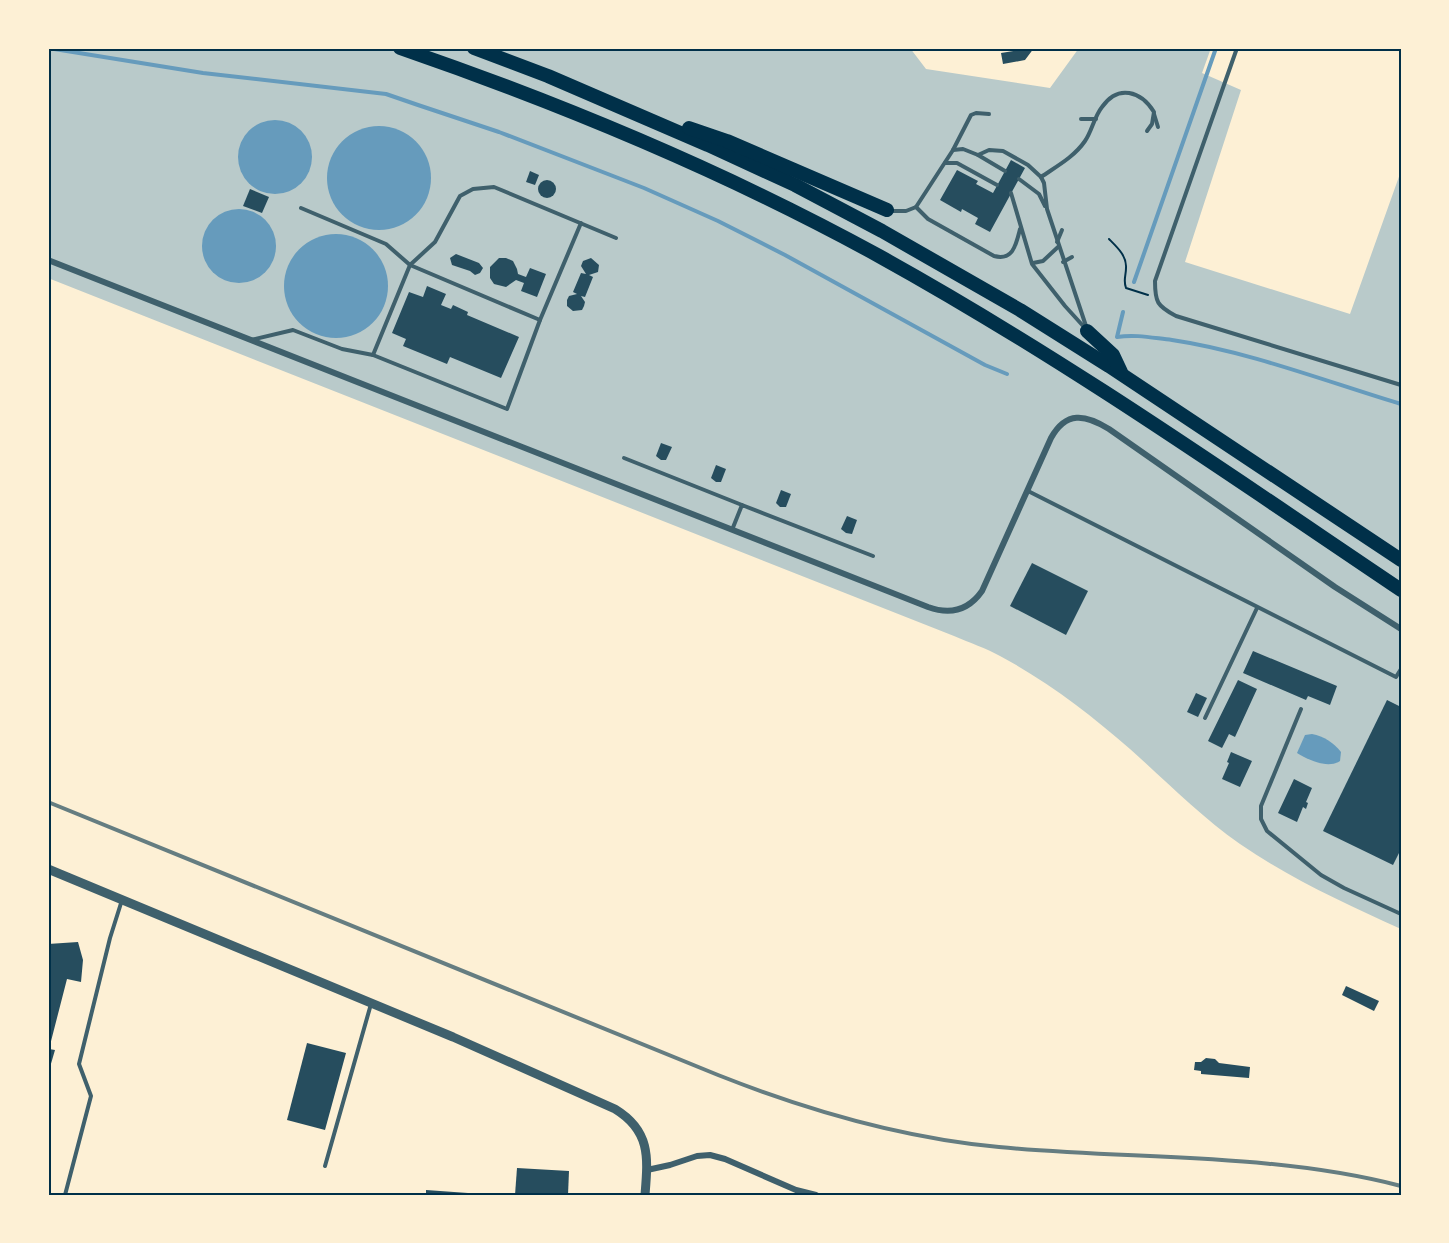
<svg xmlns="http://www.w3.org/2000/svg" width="1449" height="1243" font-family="Jost,sans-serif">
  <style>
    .green { fill: #b9caca }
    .water { fill: #669bbc }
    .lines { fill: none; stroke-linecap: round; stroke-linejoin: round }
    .stream { stroke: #669bbc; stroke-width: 4 }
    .building { fill: #264d5e }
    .path { stroke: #003049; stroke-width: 2 }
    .service { stroke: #3f606c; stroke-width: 4 }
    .minor { stroke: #3f606c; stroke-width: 6 }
    .tertiary { stroke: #3f606c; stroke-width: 9 }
    .motorway { stroke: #003049; stroke-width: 14 }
    .rail { stroke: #657d81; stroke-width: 4 }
    .neatline { fill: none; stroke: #003049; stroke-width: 2 }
  </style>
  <rect width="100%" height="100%" fill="#fdf0d5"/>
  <path class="green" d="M 48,48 L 910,48 L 926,69 L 1050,88 L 1079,48 L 1211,48 L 1202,73 L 1241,90 L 1185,262 L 1350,314 L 1401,171 L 1401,929 C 1346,904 1291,879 1240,844 C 1200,816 1166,781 1130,749 C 1090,714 1047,681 1000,656 C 986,648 970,643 954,636 L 48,278 Z"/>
  <g class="water">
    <circle cx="275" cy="157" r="37"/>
    <circle cx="379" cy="178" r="52"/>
    <circle cx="239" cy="246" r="37"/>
    <circle cx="336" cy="286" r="52"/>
    <path d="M 1312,734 C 1324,736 1334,743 1341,752 L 1340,761 C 1328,769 1308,760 1297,753 L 1305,735 Z"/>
  </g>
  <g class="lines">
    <g class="stream">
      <path d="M 48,48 L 203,73 L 386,94 L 418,105 L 499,132 L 644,188 L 718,221 L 785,255 L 985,365 L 1007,374"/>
      <path d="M 1134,282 L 1216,48"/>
      <path d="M 1123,312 L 1117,337 C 1136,334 1153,338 1172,340 C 1247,351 1328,382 1401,404"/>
    </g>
  </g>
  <g class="building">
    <path d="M 1020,48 L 1034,48 L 1025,60 L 1003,64 L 1001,53 L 1019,50 Z"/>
    <path d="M 1011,160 L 1025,168 L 990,232 L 975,224 L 978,218 L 962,209 L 961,212 L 940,200 L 957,170 L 978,181 L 976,184 L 993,193 Z"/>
    <path d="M 530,171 L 539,175 L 535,185 L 526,182 Z"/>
    <circle cx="547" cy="189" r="9"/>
    <path d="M 250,189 L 269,197 L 262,213 L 243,206 Z"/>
    <path d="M 456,254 L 479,263 L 483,268 L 480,273 L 475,275 L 470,271 L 452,265 L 450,258 Z"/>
    <path d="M 499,258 L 506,258 L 513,261 L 517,269 L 518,274 L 526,277 L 530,268 L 546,274 L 537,297 L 521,291 L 524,283 L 516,280 L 506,287 L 494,284 L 490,278 L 490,267 Z"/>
    <path d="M 591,258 L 599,265 L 598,272 L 589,275 L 593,277 L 585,297 L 581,296 L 585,302 L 584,306 L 582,310 L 573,311 L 567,306 L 567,300 L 569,296 L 577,294 L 573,292 L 581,273 L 586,274 L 581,266 L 583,261 Z"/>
    <path d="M 427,286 L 446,294 L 441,305 L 451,309 L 453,305 L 468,312 L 467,315 L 519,337 L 501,378 L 450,357 L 447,364 L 403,346 L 406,339 L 392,333 L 409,292 L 423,297 Z"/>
    <path d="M 661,443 L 672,447 L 666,460 L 661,460 L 656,456 Z"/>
    <path d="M 716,465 L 726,469 L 721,482 L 716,482 L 711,478 Z"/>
    <path d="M 781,490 L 791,494 L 786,507 L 780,507 L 776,503 Z"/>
    <path d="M 847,516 L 857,520 L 852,534 L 846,533 L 841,529 Z"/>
    <path d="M 1032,563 L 1088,591 L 1066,635 L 1010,606 Z"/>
    <path d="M 1253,651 L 1337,686 L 1330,705 L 1308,696 L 1306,700 L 1243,673 Z"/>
    <path d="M 1238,680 L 1257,689 L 1235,737 L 1229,734 L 1222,748 L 1208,741 Z"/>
    <path d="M 1196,693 L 1207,698 L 1198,717 L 1187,712 Z"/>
    <path d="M 1387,700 L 1401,707 L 1401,849 L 1393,865 L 1323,831 Z"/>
    <path d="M 1231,752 L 1252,761 L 1240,787 L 1222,779 L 1229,763 L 1227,762 Z"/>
    <path d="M 1294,779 L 1312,788 L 1306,802 L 1308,803 L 1306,809 L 1303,807 L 1297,822 L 1278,813 Z"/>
    <path d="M 78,942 L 83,960 L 81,982 L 67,979 L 49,1049 L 55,1050 L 48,1074 L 48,944 Z"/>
    <path d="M 1346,986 L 1379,1001 L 1374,1011 L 1342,995 Z"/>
    <path d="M 307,1043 L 346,1053 L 325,1130 L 287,1120 Z"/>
    <path d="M 1206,1058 L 1215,1059 L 1219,1063 L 1250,1067 L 1249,1078 L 1201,1074 L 1201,1071 L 1194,1070 L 1195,1062 L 1201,1062 Z"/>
    <path d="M 517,1168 L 569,1171 L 568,1195 L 515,1195 Z"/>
    <path d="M 426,1190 L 468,1193 L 468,1195 L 426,1195 Z"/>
  </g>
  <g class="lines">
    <path class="path" d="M 1109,239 C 1117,247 1127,256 1126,268 C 1126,276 1123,280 1126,288 L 1148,295"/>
    <g class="service">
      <path d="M 1237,48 L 1155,281 C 1155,302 1157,306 1176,316 L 1401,385"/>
      <path d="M 1154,114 L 1158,127"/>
      <path d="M 1081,119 L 1096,119"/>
      <path d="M 953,150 L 971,115 L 976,113 L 989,114"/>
      <path d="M 978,155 L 1005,171"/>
      <path d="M 945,163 L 957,163 L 997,185"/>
      <path d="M 1041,177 C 1057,166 1074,157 1085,141 C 1092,131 1094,117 1102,107 C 1118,84 1141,91 1154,112 L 1152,124 L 1147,131"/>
      <path d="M 1019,179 L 1039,194 L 1045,206"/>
      <path d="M 1011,193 L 1032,264 L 1065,306 L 1085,328"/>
      <path d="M 916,207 L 928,219 L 994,256 C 1013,261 1016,245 1020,229"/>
      <path d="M 301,208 L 386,244 L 410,265 L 540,320 L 581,223"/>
      <path d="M 890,211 L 906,211 L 916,207 L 953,150 L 963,149 L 978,155 L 989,150 L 1003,151 L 1028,165 L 1041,177 L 1044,183 L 1047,209 L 1087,329"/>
      <path d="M 1057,242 L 1062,230"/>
      <path d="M 1063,262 L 1072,257"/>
      <path d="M 1033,263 L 1043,261 L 1058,247"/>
      <path d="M 251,340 L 293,330 L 342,349 L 373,355 L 507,409 L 540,320"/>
      <path d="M 373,355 L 410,265 L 435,242 L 460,196 L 473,189 L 494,187 L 616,238"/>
      <path d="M 624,458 L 742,505"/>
      <path d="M 1028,491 L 1396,677 L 1401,669"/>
      <path d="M 732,530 L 742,505 L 873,556"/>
      <path d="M 1301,709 L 1261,806 L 1261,819 L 1267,831 L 1321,875 L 1344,888 L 1401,914"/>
      <path d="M 1205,718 L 1257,608"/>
      <path d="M 325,1166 L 371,1004"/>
      <path d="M 65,1195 L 91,1096 L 79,1064 L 110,938 L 122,900"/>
    </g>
    <g class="minor">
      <path d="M 48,260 L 928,607 C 950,615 968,611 982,591 L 1051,438 C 1066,411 1085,414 1109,429 L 1335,587 L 1401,629"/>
      <path d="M 647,1170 L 670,1165 L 697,1156 L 710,1155 L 725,1159 L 796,1190 L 816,1195"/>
    </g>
    <path class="tertiary" d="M 48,869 L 453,1037 L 615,1109 C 651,1131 648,1158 645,1195"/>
    <g class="motorway">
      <path d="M 400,48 C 565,105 726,172 879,256 C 1060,356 1230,475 1401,590"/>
      <path d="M 474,48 L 548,76 L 708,145 L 795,185 L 882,231 L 1020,310 L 1109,366 L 1401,560"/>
      <path d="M 689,128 L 727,141 L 887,210"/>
      <path d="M 1087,331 L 1113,355 L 1121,372"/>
    </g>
    <path class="rail" d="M 48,802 L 718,1075 C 809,1111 902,1138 999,1147 C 1133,1160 1270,1152 1401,1186"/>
  </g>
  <rect width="1449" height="1243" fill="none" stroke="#fdf0d5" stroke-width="99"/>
  <rect x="50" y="50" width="1350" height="1144" class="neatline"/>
</svg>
